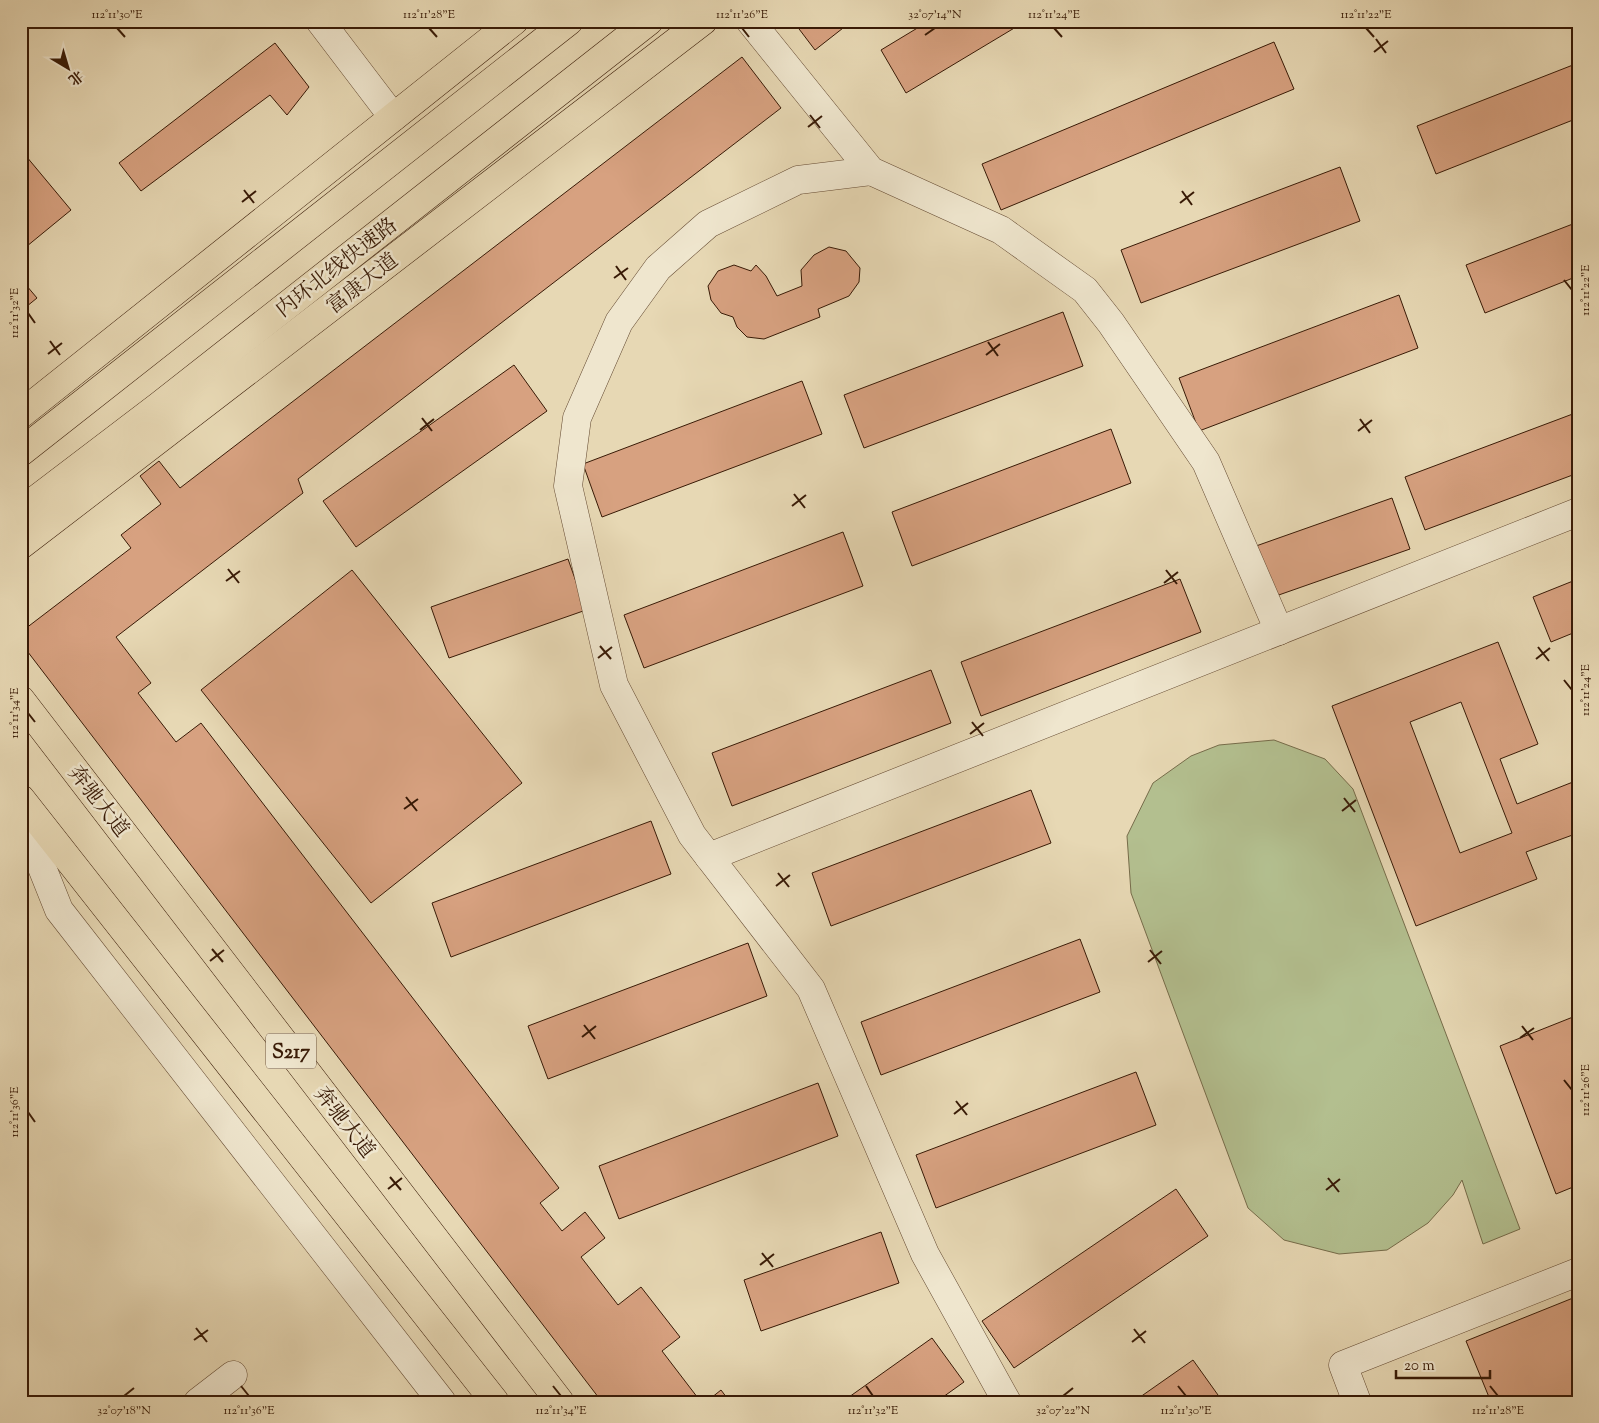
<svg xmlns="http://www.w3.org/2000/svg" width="1599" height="1423" font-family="'Sorts Mill Goudy','Noto Serif SC',serif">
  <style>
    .green { fill: #b3bf8f; stroke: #766c4a }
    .building { fill: #d7a180; stroke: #381a06; fill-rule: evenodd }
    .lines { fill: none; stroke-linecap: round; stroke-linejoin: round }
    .minor-casing { stroke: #644a32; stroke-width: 29 }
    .major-casing { stroke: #381a06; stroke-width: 29 }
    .highway-casing { stroke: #381a06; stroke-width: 29 }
    .minor { stroke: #efe6ce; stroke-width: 28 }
    .major { stroke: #e7d8b4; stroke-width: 28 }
    .highway { stroke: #e7d8b4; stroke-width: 28 }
    .ticks { fill: none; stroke: #381a06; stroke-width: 2 }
    .labels { text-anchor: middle; stroke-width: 5; stroke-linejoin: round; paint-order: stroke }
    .shield { fill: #efe6ce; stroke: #6f5742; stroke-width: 1 }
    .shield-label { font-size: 20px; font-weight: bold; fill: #381a06 }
    .street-label { font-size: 21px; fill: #381a06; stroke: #efe6ce }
    .neatline { fill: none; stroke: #381a06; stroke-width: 2 }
    .ticks-label { font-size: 12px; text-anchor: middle; fill: #381a06 }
  </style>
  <rect width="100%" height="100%" fill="#e7d8b4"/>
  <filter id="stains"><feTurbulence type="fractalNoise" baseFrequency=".004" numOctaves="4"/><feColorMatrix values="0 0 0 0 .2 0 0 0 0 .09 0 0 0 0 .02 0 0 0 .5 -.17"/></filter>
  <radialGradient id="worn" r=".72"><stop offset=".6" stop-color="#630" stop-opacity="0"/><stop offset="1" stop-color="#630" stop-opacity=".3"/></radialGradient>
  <path class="green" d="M 1274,740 L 1325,759 L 1353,789 L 1520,1229 L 1483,1244 L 1462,1180 L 1453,1195 L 1428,1223 L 1387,1250 L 1339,1254 L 1284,1240 L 1248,1208 L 1131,893 L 1127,836 L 1153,783 L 1191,756 L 1219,745 Z"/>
  <g class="building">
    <path d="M 793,21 L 852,21 L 815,50 Z"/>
    <path d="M 929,21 L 1026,21 L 906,93 L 881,50 Z"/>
    <path d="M 1274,42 L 1294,89 L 1001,210 L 982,164 Z"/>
    <path d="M 275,43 L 309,87 L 287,115 L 270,95 L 141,191 L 119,163 Z"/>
    <path d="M 742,57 L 781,108 L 298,479 L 303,493 L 116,637 L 151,683 L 138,693 L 176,742 L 201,723 L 559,1188 L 540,1203 L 562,1231 L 585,1212 L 605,1238 L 581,1257 L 618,1305 L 641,1287 L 680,1337 L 662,1351 L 701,1402 L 602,1402 L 21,643 L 21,632 L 131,548 L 121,535 L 161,504 L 140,476 L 159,461 L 180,488 Z"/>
    <path d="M 1578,63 L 1578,118 L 1436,174 L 1417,126 Z"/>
    <path d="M 21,150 L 71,210 L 21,251 Z"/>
    <path d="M 1340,167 L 1360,221 L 1141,303 L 1121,250 Z"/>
    <path d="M 1578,222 L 1578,276 L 1485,313 L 1466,265 Z"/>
    <path d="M 829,247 L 846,251 L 860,268 L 859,282 L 849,296 L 818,309 L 820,317 L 764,339 L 747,337 L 737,327 L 733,317 L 721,313 L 711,300 L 708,286 L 718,271 L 734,265 L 751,271 L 756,265 L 766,276 L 777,296 L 802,286 L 801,270 L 814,255 Z"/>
    <path d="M 21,279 L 37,298 L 21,311 Z"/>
    <path d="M 1399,295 L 1418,348 L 1199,431 L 1179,378 Z"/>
    <path d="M 1063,312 L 1083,366 L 864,448 L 844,395 Z"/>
    <path d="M 514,365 L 547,411 L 356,547 L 323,501 Z"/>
    <path d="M 802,381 L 822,434 L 602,517 L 583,464 Z"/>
    <path d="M 1578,412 L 1578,473 L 1425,530 L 1405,477 Z"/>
    <path d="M 1111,429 L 1131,483 L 912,566 L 892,512 Z"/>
    <path d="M 1392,498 L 1410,549 L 1273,597 L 1256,546 Z"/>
    <path d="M 843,532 L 863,586 L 644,668 L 624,615 Z"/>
    <path d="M 568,559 L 586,610 L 449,658 L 431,607 Z"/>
    <path d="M 352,570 L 522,783 L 371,903 L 201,690 Z"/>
    <path d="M 1180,579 L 1201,632 L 981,716 L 961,662 Z"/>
    <path d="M 1578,579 L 1578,631 L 1551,642 L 1533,597 Z"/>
    <path d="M 1498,642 L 1538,744 L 1500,759 L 1517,804 L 1578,780 L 1578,833 L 1526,852 L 1537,879 L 1416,926 L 1332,706 ZM 1461,702 L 1512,833 L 1460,853 L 1410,722 Z"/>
    <path d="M 931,670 L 951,723 L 732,806 L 712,753 Z"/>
    <path d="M 1031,790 L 1051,843 L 831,926 L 812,873 Z"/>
    <path d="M 651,821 L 671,874 L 451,957 L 432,903 Z"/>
    <path d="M 1080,939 L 1100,992 L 881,1075 L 861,1022 Z"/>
    <path d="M 748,943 L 767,996 L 548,1079 L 528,1026 Z"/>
    <path d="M 1578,1015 L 1578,1185 L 1556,1194 L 1500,1046 Z"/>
    <path d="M 1136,1072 L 1156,1125 L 936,1208 L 916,1155 Z"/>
    <path d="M 818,1083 L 838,1136 L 619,1219 L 599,1166 Z"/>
    <path d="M 1176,1189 L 1208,1236 L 1014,1368 L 982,1321 Z"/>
    <path d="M 881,1232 L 899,1283 L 761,1331 L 744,1280 Z"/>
    <path d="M 1578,1296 L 1578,1402 L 1491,1402 L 1466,1341 Z"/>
    <path d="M 932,1338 L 964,1382 L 936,1402 L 842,1402 Z"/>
    <path d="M 1193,1360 L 1223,1402 L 1133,1402 Z"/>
    <path d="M 721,1390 L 730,1402 L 706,1402 Z"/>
  </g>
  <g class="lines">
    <g class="minor-casing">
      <g id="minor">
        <path d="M 320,21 L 393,117"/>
        <path d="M 750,21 L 871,171 L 1001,230 L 1085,290 L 1111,323 L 1206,462 L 1279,631"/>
        <path d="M 871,171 L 798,180 L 708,224 L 658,268 L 619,322 L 577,418 L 568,486 L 614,685 L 692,835 L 811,989 L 925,1254 L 1007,1402"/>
        <path d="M 21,835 L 37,855 L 59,910 L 442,1402"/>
        <path d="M 709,857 L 1578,512"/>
        <path d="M 198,1402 L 233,1375"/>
        <path d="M 1357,1402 L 1343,1365 L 1578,1272"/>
      </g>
    </g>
    <g class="major-casing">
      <g id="major">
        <path d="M 21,414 L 514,21"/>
        <path d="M 21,545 L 703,21"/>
        <path d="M 21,700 L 560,1402"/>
        <path d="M 21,799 L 495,1402"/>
      </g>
    </g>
    <g class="highway-casing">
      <g id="highway">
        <path d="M 21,452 L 569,21"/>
        <path d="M 21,511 L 159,406 L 649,21"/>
      </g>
    </g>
    <use href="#minor" class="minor"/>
    <use href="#major" class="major"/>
    <use href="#highway" class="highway"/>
  </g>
  <path class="ticks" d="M 117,28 L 125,37M 429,28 L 437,37M 742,28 L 749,37M 1054,28 L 1062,37M 1366,28 L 1374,37M 925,35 L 935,28M 1376,39 L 1386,53M 1374,52 L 1388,41M 810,115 L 820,128M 808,127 L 822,116M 244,190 L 254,203M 1182,191 L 1192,205M 242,202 L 256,191M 1180,203 L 1194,192M 616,266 L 626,280M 614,278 L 628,268M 1564,280 L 1572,290M 28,313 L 35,323M 50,341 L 60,355M 988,342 L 998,356M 48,354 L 62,343M 986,355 L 1000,344M 422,418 L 432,431M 1360,419 L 1370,433M 420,430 L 434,419M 1358,431 L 1372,420M 794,494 L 805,508M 792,506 L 806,495M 228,569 L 239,583M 1166,570 L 1177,584M 226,581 L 240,571M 1164,583 L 1178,572M 600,646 L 611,659M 1538,647 L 1549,661M 598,658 L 612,647M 1536,659 L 1550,648M 1564,680 L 1572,690M 28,713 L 35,722M 972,722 L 983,736M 970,734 L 984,723M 406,797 L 417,811M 1344,798 L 1355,812M 404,809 L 418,799M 1342,811 L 1356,800M 778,873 L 789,887M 776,886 L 790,875M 212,949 L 223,962M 1150,950 L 1161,964M 210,961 L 224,950M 1148,962 L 1162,951M 584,1025 L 595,1039M 1522,1026 L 1533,1040M 582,1037 L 596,1026M 1520,1038 L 1534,1028M 1564,1080 L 1572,1090M 956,1101 L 967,1115M 28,1112 L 35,1122M 954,1114 L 968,1103M 390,1177 L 401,1190M 1328,1178 L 1339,1192M 388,1189 L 402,1178M 1326,1190 L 1340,1179M 762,1253 L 773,1267M 760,1265 L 774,1254M 196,1328 L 207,1342M 1134,1329 L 1145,1343M 194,1340 L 208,1330M 1132,1342 L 1146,1331M 241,1386 L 249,1396M 553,1386 L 561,1396M 866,1386 L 873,1396M 1178,1386 L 1186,1396M 1490,1386 L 1498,1396M 124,1396 L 134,1388M 1063,1396 L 1073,1388"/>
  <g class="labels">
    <rect class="shield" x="266" y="1033.5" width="50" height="35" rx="4"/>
    <g class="shield-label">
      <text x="291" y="1058">S217</text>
    </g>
    <g class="street-label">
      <text transform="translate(336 267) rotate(-38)" y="7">内环北线快速路</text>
      <text transform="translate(362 283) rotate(-38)" y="7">富康大道</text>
      <text transform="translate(99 801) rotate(52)" y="7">奔驰大道</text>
      <text transform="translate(345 1122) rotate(52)" y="7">奔驰大道</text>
    </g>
  </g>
  <rect width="1599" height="1423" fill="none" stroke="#e7d8b4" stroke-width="55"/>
  <g transform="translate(68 68) rotate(142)" stroke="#efe6ce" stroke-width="4" paint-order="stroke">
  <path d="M0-4L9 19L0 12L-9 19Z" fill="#381a06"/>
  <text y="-8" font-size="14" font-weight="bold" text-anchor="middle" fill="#381a06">北</text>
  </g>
  <path d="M1396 1370v8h94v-8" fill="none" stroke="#381a06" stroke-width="2.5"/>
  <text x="1404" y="1370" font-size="15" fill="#381a06" stroke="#efe6ce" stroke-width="4" paint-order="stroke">20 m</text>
  <rect x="28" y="28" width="1544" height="1368" class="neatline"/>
  <g class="ticks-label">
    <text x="117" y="18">112°11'30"E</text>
    <text x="429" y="18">112°11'28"E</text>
    <text x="742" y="18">112°11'26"E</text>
    <text x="935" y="18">32°07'14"N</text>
    <text x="1054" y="18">112°11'24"E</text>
    <text x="1366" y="18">112°11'22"E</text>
    <text transform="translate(1585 290) rotate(-90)" y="4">112°11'22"E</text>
    <text transform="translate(14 313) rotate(-90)" y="4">112°11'32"E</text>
    <text transform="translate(1585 690) rotate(-90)" y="4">112°11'24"E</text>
    <text transform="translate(14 713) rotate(-90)" y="4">112°11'34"E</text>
    <text transform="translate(1585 1090) rotate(-90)" y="4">112°11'26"E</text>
    <text transform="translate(14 1112) rotate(-90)" y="4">112°11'36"E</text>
    <text x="124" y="1414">32°07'18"N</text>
    <text x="249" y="1414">112°11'36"E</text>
    <text x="561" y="1414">112°11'34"E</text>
    <text x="873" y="1414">112°11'32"E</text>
    <text x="1063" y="1414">32°07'22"N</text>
    <text x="1186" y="1414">112°11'30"E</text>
    <text x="1498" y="1414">112°11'28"E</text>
  </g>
  <rect width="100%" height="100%" filter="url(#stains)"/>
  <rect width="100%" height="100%" fill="url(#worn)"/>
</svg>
